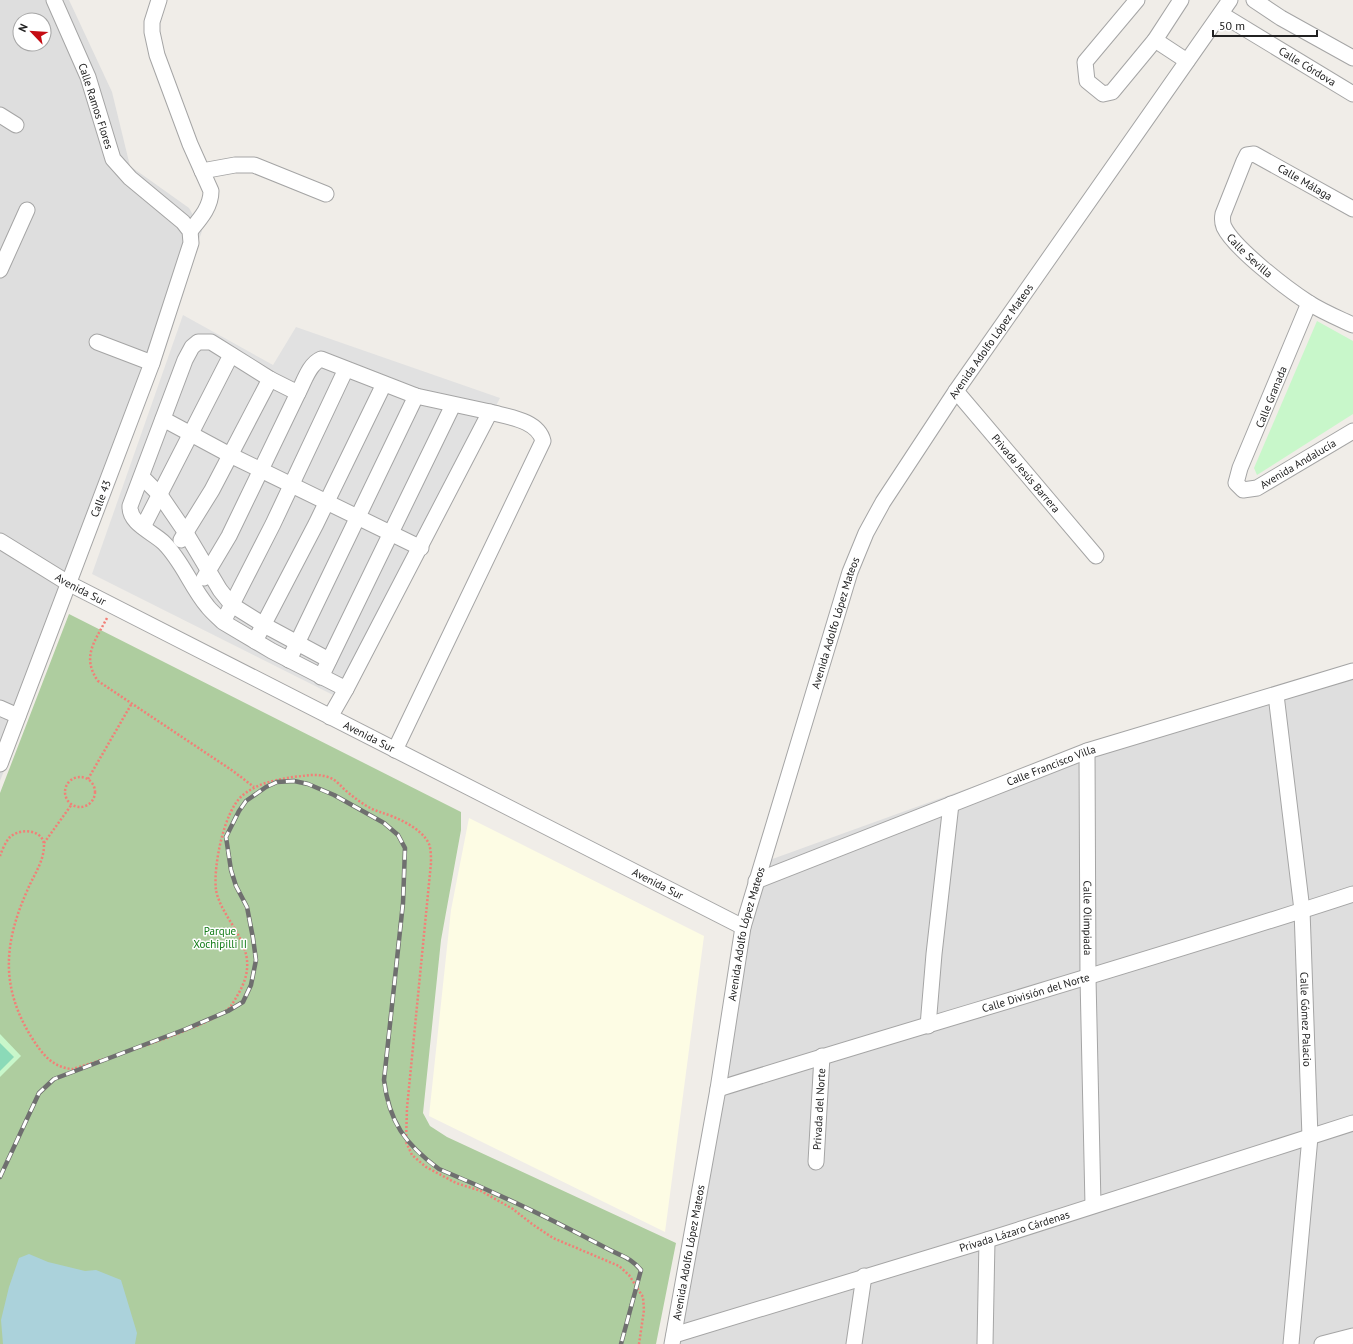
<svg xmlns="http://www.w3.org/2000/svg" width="1353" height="1344" font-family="'PT Sans',sans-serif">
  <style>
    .residential { fill: #dedede; fill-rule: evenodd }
    .education { fill: #fdfce4 }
    .forest { fill: #aecd9f }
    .park { fill: #c8f7ca }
    .pitch { fill: #8bdab8 }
    .parking { fill: #e1e1e1 }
    .water { fill: #abd2db }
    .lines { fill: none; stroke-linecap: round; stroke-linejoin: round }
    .minor-casing { stroke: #a5a5a5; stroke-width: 17 }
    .path { stroke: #f27f77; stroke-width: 2.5; stroke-dasharray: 2 2; stroke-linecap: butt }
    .minor { stroke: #fff; stroke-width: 15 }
    .rail-casing { stroke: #6f6f6f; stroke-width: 4.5 }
    .rail { stroke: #fff; stroke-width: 3; stroke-dasharray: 9; stroke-linecap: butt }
    .labels { text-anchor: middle; stroke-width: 3; stroke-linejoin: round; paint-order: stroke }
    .street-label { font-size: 11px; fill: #212121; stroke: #fff }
    .park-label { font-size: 11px; fill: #127b17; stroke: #fff }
  </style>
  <rect width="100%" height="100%" fill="#f0ede8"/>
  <g class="residential">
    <path d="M 0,0 L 69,0 L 112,92 L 130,166 L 189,208 L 202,231 L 79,578 L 0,781 ZM 20,20 L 44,20 L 44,44 L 20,44 Z"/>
    <path d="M 1353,663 L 1353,1344 L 677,1344 L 761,863 L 1085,746 Z"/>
  </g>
  <path class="education" d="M 469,818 L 704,936 L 665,1232 L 429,1116 L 451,910 Z"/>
  <path class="forest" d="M 69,614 L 461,812 L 461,830 L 441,940 L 423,1113 L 430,1126 L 447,1137 L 676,1243 L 656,1344 L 0,1344 L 0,793 Z"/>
  <g class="park">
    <path d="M 1317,321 L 1353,341 L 1353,414 L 1257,475 L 1254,468 Z"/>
    <path d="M 0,1034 L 21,1056 L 0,1077 Z"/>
  </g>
  <path class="pitch" d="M 0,1043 L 14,1057 L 0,1071 Z"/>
  <path class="parking" d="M 183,315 L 273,365 L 296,327 L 500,398 L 345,701 L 92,574 Z"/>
  <path class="water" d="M 29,1254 L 48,1262 L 85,1271 L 96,1270 L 121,1280 L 137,1333 L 135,1344 L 3,1344 L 1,1320 L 9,1287 L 19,1258 Z"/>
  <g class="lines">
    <g class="minor-casing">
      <g id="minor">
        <path d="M 159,0 L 152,22 L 152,32 L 157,55 L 190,144 L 211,191 C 211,207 200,219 190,231"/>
        <path d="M 1137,0 L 1085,62 L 1087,81 L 1103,94 L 1112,92 L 1155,40 L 1181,0"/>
        <path d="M 1254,0 L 1281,18 L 1353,58"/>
        <path id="s1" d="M 1221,14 L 1353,94"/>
        <path d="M 1155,40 L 1187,61"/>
        <path d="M 0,115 L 16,125"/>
        <path d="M 202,171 L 235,165 L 254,165 L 326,194"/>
        <path id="s2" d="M 1353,209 L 1254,154 L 1247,155 L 1244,161 L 1223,214 C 1222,219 1222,222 1224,227 C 1234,248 1287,289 1309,303 C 1323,312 1338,318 1353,325"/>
        <path d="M 0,270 L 27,210"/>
        <path id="s3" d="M 1309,303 L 1240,468 L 1236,483 L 1243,490 L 1257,488 L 1353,431"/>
        <path d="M 97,342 L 152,363"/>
        <path id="s4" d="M 956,391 L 1096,556"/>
        <path d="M 163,419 L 230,455 L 421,548"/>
        <path d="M 142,477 L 160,495 L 186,533 L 220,590 L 232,605 L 264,625 L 329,660"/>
        <path d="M 143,527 L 231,355"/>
        <path d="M 181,540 L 212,490 L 270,379"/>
        <path id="s5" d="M 0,541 L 68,583 L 743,927"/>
        <path d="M 204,578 L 229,536 L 298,393"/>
        <path d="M 223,622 C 218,617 212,612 208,607 C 191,587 183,562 164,543 C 153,532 129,524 130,506 L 185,360 L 192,347 L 198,342 L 211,342 L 270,379 L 298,393 C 304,382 309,364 321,359 L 416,396 L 490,412 L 346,689 L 272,651 L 223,622 L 273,524 L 346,369"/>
        <path d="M 255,641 L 316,524 L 384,384"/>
        <path d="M 289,660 L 416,396"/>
        <path d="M 321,677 L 453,405"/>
        <path id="s6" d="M 1276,695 L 1302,910 L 1310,1137 L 1291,1344"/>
        <path d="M 0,708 L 18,716"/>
        <path d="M 330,717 L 346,689"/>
        <path d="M 395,750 L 543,441 C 538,420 508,417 490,412"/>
        <path id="s7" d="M 1087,751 L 1088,978 L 1093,1205"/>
        <path id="s8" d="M 0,764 L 152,363 L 191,243 L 190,231 L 183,222 L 130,178 L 113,159 L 88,77 L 54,0"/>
        <path id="s9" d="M 756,881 L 1087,751 L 1353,671"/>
        <path d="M 928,1026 L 934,954 L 951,804"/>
        <path id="s10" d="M 718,1089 C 929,1023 1142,963 1353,894"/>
        <path id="s11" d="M 816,1162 L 822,1056"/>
        <path id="s12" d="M 674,1335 L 987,1240 L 1353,1123"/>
        <path id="s13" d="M 672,1344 L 718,1089 L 743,927 L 850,572 L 866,533 L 883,502 L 956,391 L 1230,0"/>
        <path d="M 854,1344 L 864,1276"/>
        <path d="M 985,1344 L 987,1240"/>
        <path d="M 1322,1344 L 1353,1336"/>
      </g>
    </g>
    <g class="path">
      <path d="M 107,618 C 95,641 81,657 98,681 L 233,771 L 254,787"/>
      <circle cx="80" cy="792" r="15"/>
      <path d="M 88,779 L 132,703"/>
      <path d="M 44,843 L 72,804"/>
      <path d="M 0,856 C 2,850 6,841 10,837 C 20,828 43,829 44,845 C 44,862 33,876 27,891 C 4,943 0,987 32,1038 C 42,1054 53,1068 73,1069 C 101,1060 217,1025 231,1006 C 238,995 246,982 247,969 C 250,939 221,917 216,890 C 213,867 224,810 243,795 C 258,783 275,780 293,777 C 305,776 316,773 328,777 C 335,779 340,785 345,790 C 356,799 367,808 380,812 C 396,817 422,828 429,844 C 431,849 431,858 431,863 L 407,1108 L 406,1142 L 412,1155 L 426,1167 L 456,1183 L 481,1191 L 513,1209 L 532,1224 L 553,1238 L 619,1266 L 629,1275 L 643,1297 L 644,1310 L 639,1344"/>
    </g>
    <use href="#minor" class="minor"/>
    <g class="rail-casing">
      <path id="rail" d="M 0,1177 L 39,1093 L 54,1079 L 186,1029 L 228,1011 L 243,1002 L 251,985 L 256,960 L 253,938 L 247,907 L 236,886 L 231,870 L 226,837 L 239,811 L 246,801 L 266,787 L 277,782 L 294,781 L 308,784 L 334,795 L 384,823 L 398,835 L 405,848 L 403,903 L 384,1080 C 389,1122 405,1144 439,1169 C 497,1193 553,1220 608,1249 C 623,1257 630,1257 641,1270 L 621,1344"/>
    </g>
    <use href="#rail" class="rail"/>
  </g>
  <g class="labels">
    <g class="street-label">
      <text dy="4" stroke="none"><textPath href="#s1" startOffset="101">Calle Córdova</textPath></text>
      <text transform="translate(96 106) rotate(72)" y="4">Calle Ramos Flores</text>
      <text transform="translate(1305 182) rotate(30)" y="4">Calle Málaga</text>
      <text dy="4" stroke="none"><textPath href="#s2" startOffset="236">Calle Sevilla</textPath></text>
      <text dy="4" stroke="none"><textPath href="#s13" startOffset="1065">Avenida Adolfo López Mateos</textPath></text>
      <text transform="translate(1271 397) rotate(-68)" y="4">Calle Granada</text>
      <text dy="4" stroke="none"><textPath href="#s3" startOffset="266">Avenida Andalucía</textPath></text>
      <text dy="4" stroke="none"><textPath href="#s4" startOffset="108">Privada Jesús Barrera</textPath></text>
      <text dy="4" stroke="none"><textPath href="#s8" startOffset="284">Calle 43</textPath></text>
      <text dy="4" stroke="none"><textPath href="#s5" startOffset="94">Avenida Sur</textPath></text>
      <text dy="4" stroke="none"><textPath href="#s13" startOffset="741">Avenida Adolfo López Mateos</textPath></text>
      <text dy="4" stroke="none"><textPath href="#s5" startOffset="418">Avenida Sur</textPath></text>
      <text dy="4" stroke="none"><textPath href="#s9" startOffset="317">Calle Francisco Villa</textPath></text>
      <text dy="4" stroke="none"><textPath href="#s5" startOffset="742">Avenida Sur</textPath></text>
      <text dy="4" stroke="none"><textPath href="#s7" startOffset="167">Calle Olimpiada</textPath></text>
      <text dy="4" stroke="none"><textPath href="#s13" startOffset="417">Avenida Adolfo López Mateos</textPath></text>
      <text dy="4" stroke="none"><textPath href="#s10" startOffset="332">Calle División del Norte</textPath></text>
      <text dy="4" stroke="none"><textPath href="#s6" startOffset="326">Calle Gómez Palacio</textPath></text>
      <text dy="4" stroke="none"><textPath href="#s11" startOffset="53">Privada del Norte</textPath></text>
      <text dy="4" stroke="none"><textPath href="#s12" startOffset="356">Privada Lázaro Cárdenas</textPath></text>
      <text dy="4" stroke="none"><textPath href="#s13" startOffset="93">Avenida Adolfo López Mateos</textPath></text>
    </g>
    <g class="park-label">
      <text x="220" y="935">Parque<tspan x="220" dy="13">Xochipilli II</tspan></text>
    </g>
  </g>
  <g transform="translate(32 32) rotate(295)"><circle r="19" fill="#ffffff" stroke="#a6a6a6"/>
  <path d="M0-3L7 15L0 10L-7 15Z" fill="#c50c13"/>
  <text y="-6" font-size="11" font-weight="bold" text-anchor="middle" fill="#212121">N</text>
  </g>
  <path d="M1213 30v6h104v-6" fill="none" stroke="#212121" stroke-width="2"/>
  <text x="1219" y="30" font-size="12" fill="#212121" stroke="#ffffff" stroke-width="3" paint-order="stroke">50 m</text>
</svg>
